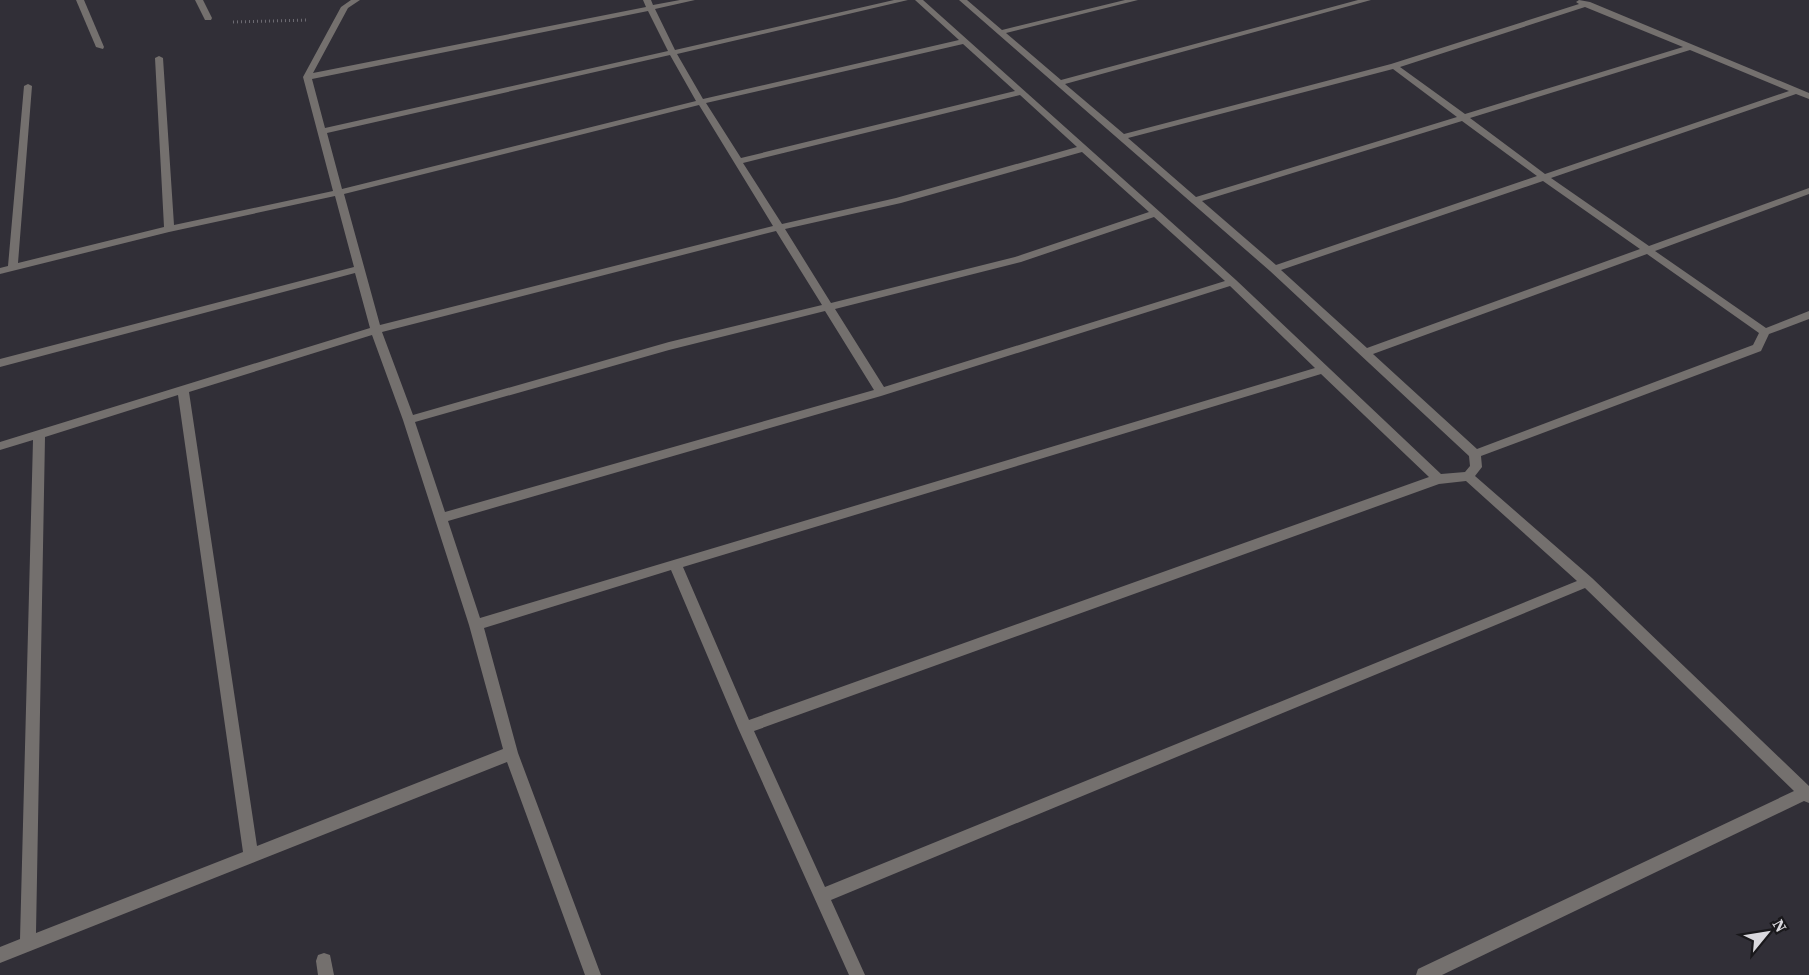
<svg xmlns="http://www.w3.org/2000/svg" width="1809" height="975" font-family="'Source Serif 4',serif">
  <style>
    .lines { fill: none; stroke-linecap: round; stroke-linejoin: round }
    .path { stroke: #6d6b72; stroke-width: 3; stroke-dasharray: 1 3; stroke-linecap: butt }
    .minor { fill: #74706e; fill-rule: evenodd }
  </style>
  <rect width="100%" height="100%" fill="#312f37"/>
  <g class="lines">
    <path class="path" d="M 233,22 L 309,20"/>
    <g class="minor">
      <path d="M 76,0 L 84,0 L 104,47 L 103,49 L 96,47 Z"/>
      <path d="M 195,0 L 203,0 L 212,18 L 211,20 L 205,20 Z"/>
      <path d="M 351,0 L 360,0 L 348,8 L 313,73 L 646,7 L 643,0 L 651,0 L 653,5 L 680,0 L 695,0 L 655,9 L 675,50 L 894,0 L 908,0 L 677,54 L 703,99 L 959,40 L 915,0 L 923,0 L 1236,280 L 1441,474 L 1465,472 L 1470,466 L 1469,456 L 1270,271 L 959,0 L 967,0 L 1002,30 L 1125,0 L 1138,0 L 1006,33 L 1061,80 L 1358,0 L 1371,0 L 1065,84 L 1124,134 L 1391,64 L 1579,4 L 1576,2 L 1579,0 L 1590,2 L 1809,93 L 1809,99 L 1796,94 L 1551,178 L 1649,246 L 1809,188 L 1809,194 L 1655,251 L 1766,328 L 1809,311 L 1809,319 L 1769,334 L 1761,351 L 1481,456 L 1482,467 L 1475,476 L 1592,578 L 1809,786 L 1809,803 L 1804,801 L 1442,975 L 1416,975 L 1418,969 L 1794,791 L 1585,588 L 831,900 L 865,975 L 849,975 L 738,728 L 671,570 L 484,628 L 518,753 L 601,975 L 585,975 L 507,762 L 0,963 L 0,947 L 20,939 L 33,440 L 0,450 L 0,442 L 370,328 L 355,273 L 0,367 L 0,359 L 354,267 L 335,196 L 169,232 L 0,274 L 0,268 L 8,266 L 24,86 L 28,84 L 32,86 L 18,263 L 164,227 L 155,58 L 159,56 L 163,58 L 174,225 L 333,191 L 303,77 L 341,7 ZM 1585,7 L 1683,47 L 1465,114 L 1400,67 ZM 648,11 L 668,51 L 325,128 L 312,79 ZM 963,44 L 1015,91 L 741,158 L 706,103 ZM 1690,50 L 1789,91 L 1545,174 L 1470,118 ZM 670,55 L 696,101 L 342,189 L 327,133 ZM 1393,69 L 1457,117 L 1196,197 L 1128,138 ZM 1020,95 L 1077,147 L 896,198 L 782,224 L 743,163 ZM 699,105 L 773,226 L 380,325 L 344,194 ZM 1462,121 L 1537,176 L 1276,265 L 1202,201 ZM 1082,152 L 1149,212 L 1015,257 L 831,303 L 785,229 L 901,203 ZM 1543,181 L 1640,249 L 1367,348 L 1281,270 ZM 1154,217 L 1225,281 L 884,387 L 835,309 L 1021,262 ZM 776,231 L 822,305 L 669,342 L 413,415 L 382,332 ZM 1647,254 L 1759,333 L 1753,345 L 1477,449 L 1373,354 ZM 1230,286 L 1315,368 L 480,618 L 448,521 L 881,396 ZM 825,311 L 874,390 L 445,512 L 415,422 L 669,350 ZM 372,335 L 403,420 L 469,625 L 503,749 L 257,846 L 189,392 ZM 1321,374 L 1429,477 L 749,720 L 683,567 ZM 178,395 L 243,852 L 36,933 L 45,437 ZM 1466,481 L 1577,581 L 825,887 L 754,731 L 1439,484 Z"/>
      <path d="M 324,953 L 330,955 L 334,975 L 318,975 L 316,961 L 318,955 Z"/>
    </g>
  </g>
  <g transform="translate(1767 933) rotate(60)" stroke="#19181b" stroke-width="4.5" paint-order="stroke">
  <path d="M0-4.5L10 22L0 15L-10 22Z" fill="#dad9de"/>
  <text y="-9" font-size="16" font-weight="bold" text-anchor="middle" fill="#dad9de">N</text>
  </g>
</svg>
